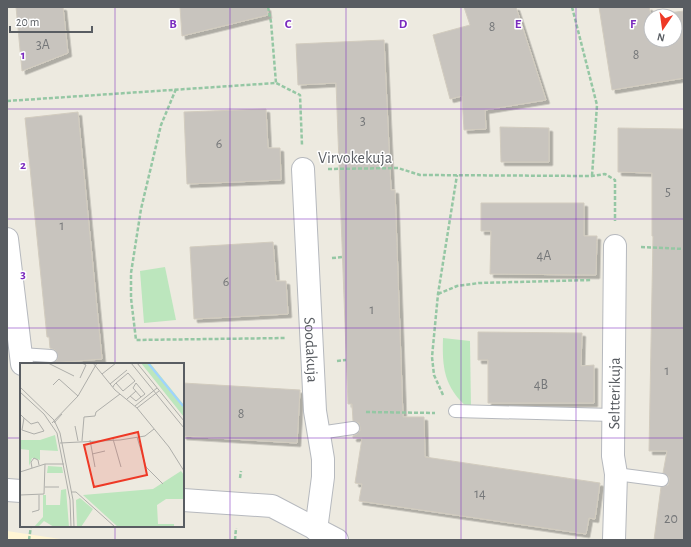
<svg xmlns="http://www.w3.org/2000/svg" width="691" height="547" font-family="'Alegreya Sans',sans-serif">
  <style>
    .commercial { fill: #fff5d4 }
    .green { fill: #bce6bd }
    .building { fill: #c8c4be; stroke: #d2ccbf; fill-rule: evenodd; filter: url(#shadow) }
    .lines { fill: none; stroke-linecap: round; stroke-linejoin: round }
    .service-casing { stroke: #b6b9be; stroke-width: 14 }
    .minor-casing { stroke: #b6b9be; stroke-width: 24 }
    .path { stroke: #95c7a4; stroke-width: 2.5; stroke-dasharray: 4 2; stroke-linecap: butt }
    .service { stroke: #fff; stroke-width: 12 }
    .minor { stroke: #fff; stroke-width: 22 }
    .grid { fill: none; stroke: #7b2cbf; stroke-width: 1; stroke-opacity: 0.55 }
    .labels { text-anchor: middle; stroke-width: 3; stroke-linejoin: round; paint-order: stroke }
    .number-label { font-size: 14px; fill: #757779 }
    .street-label { font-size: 16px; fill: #595d62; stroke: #fff }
    .inset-river { fill: none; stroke: #9ed3ff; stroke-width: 2 }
    .inset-road { fill: none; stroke: #aeaeaa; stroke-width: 1 }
    .view { fill: #ee3926; fill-opacity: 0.15; stroke: #ee3926; stroke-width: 2 }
    .inset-edge { fill: none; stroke: #595d62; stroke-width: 2 }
    .grid-label { font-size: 13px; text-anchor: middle; font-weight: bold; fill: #7b2cbf; stroke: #fff; stroke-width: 3; stroke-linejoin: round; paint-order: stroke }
  </style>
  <defs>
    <filter id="shadow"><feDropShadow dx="3.5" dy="3.5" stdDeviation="0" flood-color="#0004"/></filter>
  </defs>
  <rect width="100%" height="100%" fill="#edeae0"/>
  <path class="commercial" d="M 7,531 L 67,540 L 7,540 Z"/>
  <g class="green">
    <path d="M 165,267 L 176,320 L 144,323 L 140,271 Z"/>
    <path d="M 443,338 L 470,341 L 471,407 L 467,407 C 444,387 442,367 443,338 Z"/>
  </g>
  <g class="building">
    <path d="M 16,7 L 63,7 L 68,53 L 22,71 Z"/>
    <path d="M 180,7 L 267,7 L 268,15 L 182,36 Z"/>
    <path d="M 464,7 L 516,7 L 546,100 L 485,110 L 486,129 L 464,130 L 462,96 L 450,99 L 433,35 L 470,25 Z"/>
    <path d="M 599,7 L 649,7 L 651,15 L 684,11 L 684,78 L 612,90 ZM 651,16 L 675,16 L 675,40 L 651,40 Z"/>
    <path d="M 384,40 L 391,190 L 395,190 L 403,417 L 424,417 L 425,457 L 600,483 L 595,519 L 589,518 L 586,534 L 359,501 L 362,484 L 355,483 L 362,438 L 353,438 L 353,436 L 357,434 L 360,431 L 360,427 L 359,423 L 353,421 L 352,404 L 348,404 L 336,83 L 298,85 L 296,44 Z"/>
    <path d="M 266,109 L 268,148 L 280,148 L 281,180 L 187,184 L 184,112 Z"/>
    <path d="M 78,112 L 102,359 L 51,363 L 57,360 L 58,356 L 55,350 L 50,348 L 49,337 L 47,337 L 25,118 Z"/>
    <path d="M 500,127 L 549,128 L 549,162 L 501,162 Z"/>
    <path d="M 618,128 L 684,129 L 684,540 L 654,540 L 661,487 L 668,485 L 669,481 L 669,477 L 663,473 L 667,451 L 649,451 L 653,236 L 652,236 L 652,173 L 618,172 Z"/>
    <path d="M 481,203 L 584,203 L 584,236 L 597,236 L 596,275 L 490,274 L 491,231 L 481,231 Z"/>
    <path d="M 273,242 L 276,281 L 286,281 L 288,314 L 194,319 L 190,247 Z"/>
    <path d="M 478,332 L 582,333 L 581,366 L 594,365 L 594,403 L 488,403 L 488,360 L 478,360 Z"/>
    <path d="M 183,383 L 300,390 L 297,443 L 183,436 Z"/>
  </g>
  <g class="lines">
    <g class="service-casing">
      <g id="service">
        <path d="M 21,354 L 51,356"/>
        <path d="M 455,411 L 613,415"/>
        <path d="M 319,433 L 353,428"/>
        <path d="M 616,474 L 662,480"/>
      </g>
    </g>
    <g class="minor-casing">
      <g id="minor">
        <path id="s1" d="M 303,169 L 315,411 L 323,459 L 323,477 L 316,530"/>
        <path d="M 7,239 L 22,364"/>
        <path d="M 7,490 L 21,491"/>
        <path d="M 183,500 L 272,506 L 337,540"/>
        <path id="s2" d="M 614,540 L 616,474 L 613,456 L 615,246"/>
      </g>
    </g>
    <g class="path">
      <path d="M 268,7 L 271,22 L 276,83"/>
      <path d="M 572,7 L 597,105 L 592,176"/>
      <path d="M 176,89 L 161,125 L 141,209 L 131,273 L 131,298 L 136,340 L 286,338"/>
      <path d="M 7,101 L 276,83 L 300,95 L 302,145"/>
      <path d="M 328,169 L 398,168 L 420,175 L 592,176 L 605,174 L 615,180 L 615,221"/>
      <path d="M 641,247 L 684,249"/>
      <path d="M 332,258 L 343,257"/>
      <path d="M 438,294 L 457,286 L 479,283 L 591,280"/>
      <path d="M 337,361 L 346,360"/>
      <path d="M 443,395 L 434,375 L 432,357 L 438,294 L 457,175"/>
      <path d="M 366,412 L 435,413"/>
      <path d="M 240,478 L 241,471"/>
      <path d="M 29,540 L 31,526"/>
      <path d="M 235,540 L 236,528"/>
    </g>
    <use href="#service" class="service"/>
    <use href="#minor" class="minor"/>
  </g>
  <path class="grid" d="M 115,7 L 115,364M 230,7 L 230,540M 346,7 L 346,540M 461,7 L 461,540M 576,7 L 576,540M 7,109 L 684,109M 7,219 L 684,219M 7,328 L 684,328M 7,438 L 21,438M 183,438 L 684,438M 115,526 L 115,540"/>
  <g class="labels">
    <g class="number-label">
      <text x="492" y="31">8</text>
      <text x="43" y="49">3A</text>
      <text x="636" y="59">8</text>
      <text x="363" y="125">3</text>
      <text x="219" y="148">6</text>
      <text x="668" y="196">5</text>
      <text x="62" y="230">1</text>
      <text x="544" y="260">4A</text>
      <text x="226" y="286">6</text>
      <text x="372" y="314">1</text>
      <text x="667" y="375">1</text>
      <text x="541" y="389">4B</text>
      <text x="241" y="418">8</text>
      <text x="480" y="498">14</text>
      <text x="671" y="523">20</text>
    </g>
    <g class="street-label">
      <text x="355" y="163">Virvokekuja</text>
      <text dy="6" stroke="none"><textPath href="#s1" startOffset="181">Soodakuja</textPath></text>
      <text dy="6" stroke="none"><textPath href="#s2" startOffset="147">Seltterikuja</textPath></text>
    </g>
  </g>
  <g transform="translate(20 363)">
    <rect width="164" height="164" fill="#edeae0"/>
    <path d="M 121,0 L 130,0 L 164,42 L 164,54 ZM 35,72 L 38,88 L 20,87 L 20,97 L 12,95 L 9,103 L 9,87 L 0,86 L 0,77 L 20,77 ZM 28,103 L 42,104 L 43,110 L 27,110 ZM 161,108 L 164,112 L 164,136 L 146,136 L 137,142 L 138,161 L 154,161 L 154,164 L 98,164 L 63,132 L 133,126 ZM 46,126 L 49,164 L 34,164 L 24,158 L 18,164 L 14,164 L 23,154 L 23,132 L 26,132 L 26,142 L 40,142 L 41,127 ZM 60,135 L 73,146 L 61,164 L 57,164 L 56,137 Z" fill="#bce6bd"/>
    <path class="inset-river" d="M 128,0 L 163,43"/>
    <path class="inset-road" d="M 28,0 L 54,13M 73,0 L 95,27 L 117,45 L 149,84 L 164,108M 111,0 L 164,65M 117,0 L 164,58M 82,11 L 96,0M 60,15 L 66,2 L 62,0M 90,21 L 107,7M 33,22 L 39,16 L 58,33M 0,24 L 34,57 L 40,70 L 53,137 L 54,164M 93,24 L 94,22 L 96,20 L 108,10 L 115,18 L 103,28 L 96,20M 0,29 L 24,51 L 37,70 L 50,137 L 51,164M 110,33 L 116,38 L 121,34 L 125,31 L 116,20 L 113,25 L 121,34M 107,36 L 116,28M 115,43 L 137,25M 117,45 L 139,28M 0,51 L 4,55 L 11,61 L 18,59 L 24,68 L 14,71 L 2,67 L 4,55M 32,60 L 58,33 L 77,0M 34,60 L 42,51M 55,63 L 58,78M 117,74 L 126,104 L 143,121M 93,76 L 101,104M 70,77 L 75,104M 62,78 L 64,54 L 75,53 L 76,49 L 100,31M 40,80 L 100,77 L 125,73 L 134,66M 72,91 L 85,88M 12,105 L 11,99 L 14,95 L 18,97 L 19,102M 0,109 L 25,101 L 44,101M 25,124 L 39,124M 51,129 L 56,129 L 95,164M 0,132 L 24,131 L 25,101M 12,149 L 19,147 L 19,132"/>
    <path class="view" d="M 118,69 L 127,112 L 74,124 L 64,82 Z"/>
    <rect width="164" height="164" class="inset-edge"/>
  </g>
  <g class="grid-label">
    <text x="173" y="28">B</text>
    <text x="288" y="28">C</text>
    <text x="403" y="28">D</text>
    <text x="518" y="28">E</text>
    <text x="633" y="28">F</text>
    <text x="23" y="59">1</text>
    <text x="23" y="169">2</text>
    <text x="23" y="278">3</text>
  </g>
  <rect width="691" height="547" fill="none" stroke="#595d62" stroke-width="16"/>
  <g transform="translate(663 28) rotate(193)"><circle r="19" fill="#ffffff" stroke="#bdbec0"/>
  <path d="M0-3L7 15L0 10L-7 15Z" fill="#ee3926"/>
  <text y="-6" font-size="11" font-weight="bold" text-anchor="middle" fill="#595d62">N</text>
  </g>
  <path d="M10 26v6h82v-6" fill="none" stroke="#595d62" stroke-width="2"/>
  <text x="16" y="26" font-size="12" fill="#595d62" stroke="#ffffff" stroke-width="3" paint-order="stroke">20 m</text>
</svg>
